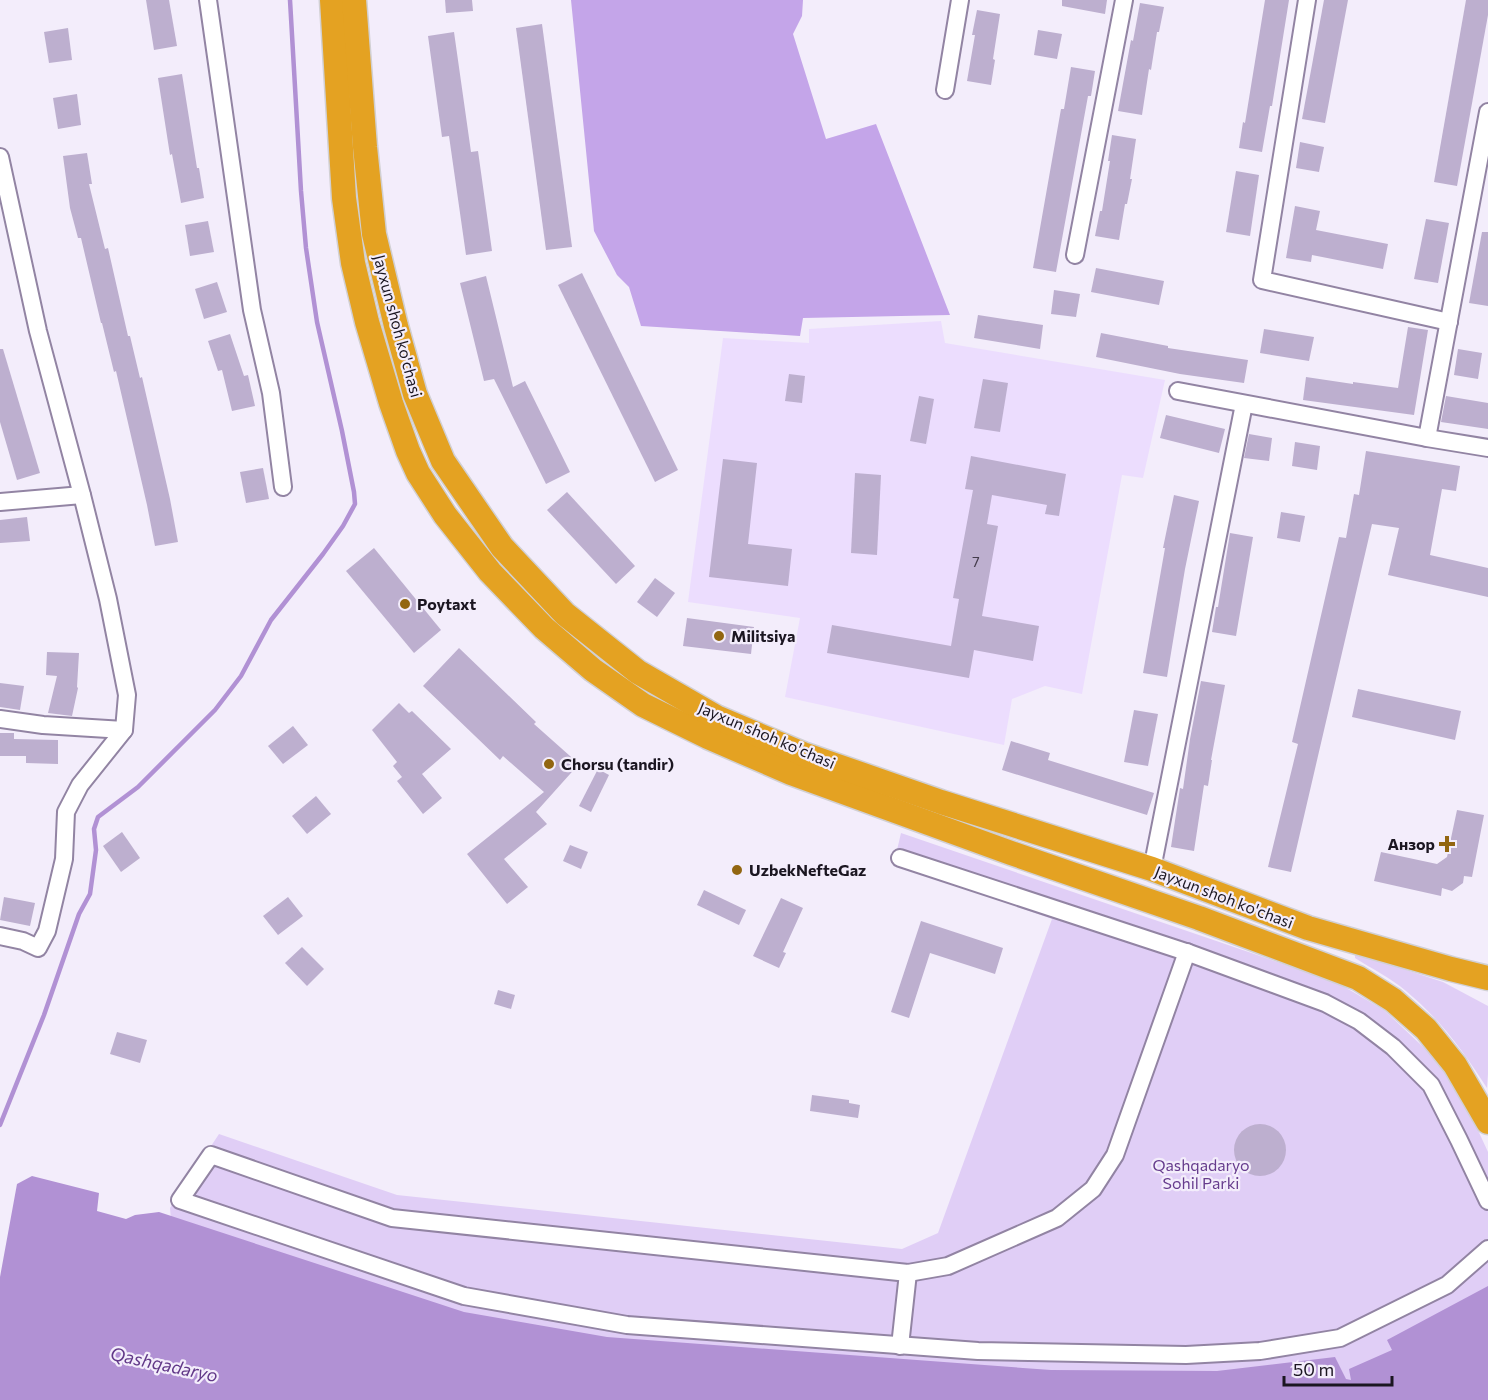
<svg xmlns="http://www.w3.org/2000/svg" width="1488" height="1400" font-family="Commissioner,sans-serif">
  <style>
    .built { fill: #ecddfe }
    .green { fill: #e0cef6 }
    .forest { fill: #c4a5e9 }
    .water { fill: #b191d4 }
    .lines { fill: none; stroke-linecap: round; stroke-linejoin: round }
    .stream { stroke: #b191d4; stroke-width: 4.5 }
    .building { fill: #bdafcf }
    .minor-casing { stroke: #9284a3; stroke-width: 20 }
    .highway-casing { stroke: #d1d0d3; stroke-width: 27 }
    .minor { stroke: #fff; stroke-width: 16 }
    .highway { stroke: #e4a222; stroke-width: 24 }
    .poi-dot { fill: #926611; stroke: #f3edfb; stroke-width: 2 }
    .labels { text-anchor: middle; stroke-width: 4.5; stroke-linejoin: round; paint-order: stroke }
    .number-label { font-size: 14px; fill: #443c4c }
    .street-label { font-size: 16px; fill: #1b1621; stroke: #f3edfb }
    .poi-label { font-size: 16px; font-weight: bold; fill: #1b1621; stroke: #f3edfb; text-anchor: start }
    .park-label { font-size: 16px; fill: #663c8d; stroke: #f3edfb }
    .water-label { font-size: 18px; font-style: italic; fill: #613888; stroke: #f3edfb }
  </style>
  <rect width="100%" height="100%" fill="#f3edfb"/>
  <path class="built" d="M 941,321 L 945,343 L 1165,380 L 1143,478 L 1122,475 L 1082,694 L 1045,686 L 1012,699 L 1004,745 L 785,697 L 800,618 L 688,602 L 723,338 L 809,343 L 809,329 Z"/>
  <g class="green">
    <path d="M 901,833 L 1336,982 L 1384,1010 L 1436,1059 L 1464,1100 L 1488,1152 L 1488,1400 L 187,1400 L 170,1208 L 219,1134 L 397,1195 L 902,1249 L 938,1233 L 1052,919 L 894,863 Z"/>
    <path d="M 1355,953 L 1443,982 L 1488,1006 L 1488,1074 L 1487,1088 C 1464,1052 1439,1018 1406,991 C 1391,978 1372,969 1355,958 Z"/>
  </g>
  <path class="forest" d="M 571,0 L 803,0 L 802,16 L 793,34 L 826,139 L 876,124 L 950,315 L 803,318 L 800,336 L 641,326 L 629,287 L 617,275 L 594,231 Z"/>
  <path class="water" d="M 32,1176 L 99,1193 L 97,1211 L 126,1219 L 135,1215 L 159,1212 L 464,1312 L 607,1337 L 1051,1370 L 1217,1371 L 1335,1357 L 1346,1379 L 1351,1380 L 1349,1369 L 1392,1350 L 1387,1340 L 1488,1286 L 1488,1400 L 0,1400 L 0,1277 L 17,1184 Z"/>
  <g class="lines">
    <path class="stream" d="M 0,1125 L 44,1015 L 79,914 L 90,894 L 96,850 L 94,829 L 98,817 L 138,787 L 215,710 L 241,676 L 271,620 L 323,554 L 343,526 L 355,504 L 354,492 L 342,431 L 317,322 L 306,248 L 301,191 L 290,0"/>
  </g>
  <g class="building">
    <path d="M 146,0 L 169,0 L 177,46 L 154,50 Z"/>
    <path d="M 445,0 L 472,0 L 473,11 L 446,13 Z"/>
    <path d="M 1062,0 L 1107,0 L 1105,14 L 1062,6 Z"/>
    <path d="M 1265,0 L 1289,0 L 1272,106 L 1270,106 L 1262,152 L 1239,148 L 1243,122 L 1245,123 Z"/>
    <path d="M 1324,0 L 1348,0 L 1325,123 L 1302,119 Z"/>
    <path d="M 1466,0 L 1488,0 L 1488,15 L 1457,186 L 1434,182 Z"/>
    <path d="M 1140,3 L 1164,7 L 1159,32 L 1157,32 L 1151,70 L 1149,69 L 1142,115 L 1118,111 L 1131,40 L 1133,41 Z"/>
    <path d="M 977,10 L 1000,14 L 993,59 L 995,60 L 991,85 L 967,81 L 975,35 L 972,35 Z"/>
    <path d="M 542,24 L 572,247 L 546,250 L 516,28 Z"/>
    <path d="M 68,28 L 72,60 L 49,63 L 44,32 Z"/>
    <path d="M 1038,30 L 1062,34 L 1057,59 L 1034,55 Z"/>
    <path d="M 454,32 L 471,152 L 478,151 L 492,251 L 466,255 L 449,136 L 442,137 L 428,36 Z"/>
    <path d="M 1071,67 L 1095,71 L 1091,96 L 1088,96 L 1056,272 L 1033,268 L 1061,109 L 1064,109 Z"/>
    <path d="M 182,74 L 197,168 L 199,168 L 204,198 L 181,203 L 172,154 L 170,155 L 158,78 Z"/>
    <path d="M 77,94 L 81,125 L 58,129 L 53,98 Z"/>
    <path d="M 1112,135 L 1136,139 L 1130,179 L 1132,179 L 1127,204 L 1125,204 L 1119,240 L 1095,236 L 1100,211 L 1102,211 L 1110,161 L 1108,161 Z"/>
    <path d="M 1300,142 L 1324,147 L 1319,172 L 1296,168 Z"/>
    <path d="M 87,153 L 92,184 L 89,184 L 105,249 L 108,248 L 128,336 L 130,336 L 140,378 L 142,377 L 170,499 L 178,542 L 155,546 L 147,505 L 116,371 L 114,372 L 102,323 L 101,323 L 81,238 L 78,238 L 70,208 L 63,156 Z"/>
    <path d="M 1236,171 L 1259,175 L 1250,236 L 1226,232 Z"/>
    <path d="M 1295,206 L 1320,211 L 1316,230 L 1388,244 L 1383,269 L 1312,255 L 1311,262 L 1286,258 Z"/>
    <path d="M 1426,219 L 1449,223 L 1438,283 L 1414,279 Z"/>
    <path d="M 208,221 L 214,252 L 190,256 L 185,225 Z"/>
    <path d="M 1482,232 L 1488,232 L 1488,306 L 1469,303 Z"/>
    <path d="M 1096,268 L 1164,281 L 1159,305 L 1091,292 Z"/>
    <path d="M 582,273 L 678,470 L 655,482 L 558,285 Z"/>
    <path d="M 486,276 L 513,387 L 525,381 L 570,472 L 546,484 L 494,379 L 484,381 L 460,283 Z"/>
    <path d="M 217,282 L 227,312 L 204,319 L 195,289 Z"/>
    <path d="M 1054,290 L 1080,294 L 1076,317 L 1051,314 Z"/>
    <path d="M 978,315 L 1043,325 L 1040,349 L 974,338 Z"/>
    <path d="M 1408,327 L 1428,330 L 1414,415 L 1303,400 L 1306,377 L 1353,384 L 1353,382 L 1398,388 Z"/>
    <path d="M 1264,329 L 1314,337 L 1309,361 L 1260,353 Z"/>
    <path d="M 1101,333 L 1168,346 L 1168,348 L 1248,360 L 1244,383 L 1180,374 L 1096,357 Z"/>
    <path d="M 230,334 L 244,376 L 248,375 L 255,406 L 232,411 L 222,370 L 218,371 L 208,341 Z"/>
    <path d="M 0,349 L 3,349 L 40,473 L 17,480 L 0,422 Z"/>
    <path d="M 1458,349 L 1482,353 L 1478,379 L 1454,375 Z"/>
    <path d="M 789,374 L 805,376 L 802,403 L 785,401 Z"/>
    <path d="M 983,379 L 1008,383 L 1000,432 L 974,428 Z"/>
    <path d="M 919,396 L 934,399 L 926,444 L 910,441 Z"/>
    <path d="M 1446,396 L 1488,403 L 1488,429 L 1441,422 Z"/>
    <path d="M 1166,415 L 1225,429 L 1219,453 L 1160,438 Z"/>
    <path d="M 1249,434 L 1272,438 L 1269,461 L 1244,458 Z"/>
    <path d="M 1295,442 L 1320,446 L 1317,470 L 1292,466 Z"/>
    <path d="M 1366,451 L 1460,466 L 1456,491 L 1442,489 L 1430,555 L 1488,568 L 1488,597 L 1388,575 L 1399,528 L 1372,524 L 1291,872 L 1268,867 L 1298,744 L 1292,742 L 1339,537 L 1346,538 L 1354,494 L 1359,495 Z"/>
    <path d="M 971,456 L 1066,474 L 1059,516 L 1045,514 L 1047,505 L 992,495 L 987,524 L 998,526 L 982,616 L 1039,626 L 1033,661 L 974,650 L 969,678 L 827,653 L 832,625 L 951,646 L 959,599 L 953,598 L 973,490 L 965,489 Z"/>
    <path d="M 723,459 L 757,463 L 748,544 L 792,549 L 788,586 L 709,577 Z"/>
    <path d="M 263,468 L 269,499 L 246,503 L 240,472 Z"/>
    <path d="M 855,473 L 881,475 L 877,555 L 851,553 Z"/>
    <path d="M 567,492 L 635,566 L 616,584 L 547,510 Z"/>
    <path d="M 1174,495 L 1199,501 L 1185,569 L 1167,677 L 1143,673 L 1165,548 L 1163,548 Z"/>
    <path d="M 1281,512 L 1305,516 L 1300,542 L 1277,538 Z"/>
    <path d="M 27,517 L 30,541 L 0,543 L 0,520 Z"/>
    <path d="M 1230,533 L 1253,537 L 1236,636 L 1212,632 L 1216,607 L 1218,607 Z"/>
    <path d="M 374,548 L 441,630 L 414,653 L 346,571 Z"/>
    <path d="M 655,578 L 675,593 L 657,617 L 637,602 Z"/>
    <path d="M 687,618 L 754,627 L 751,654 L 683,646 Z"/>
    <path d="M 459,648 L 536,722 L 534,724 L 579,764 L 536,812 L 547,824 L 504,859 L 528,887 L 507,904 L 467,854 L 544,792 L 503,756 L 500,760 L 423,686 Z"/>
    <path d="M 47,652 L 79,653 L 77,687 L 78,688 L 72,716 L 48,713 L 57,676 L 46,675 Z"/>
    <path d="M 1201,681 L 1225,685 L 1211,760 L 1212,760 L 1208,786 L 1204,785 L 1194,851 L 1171,847 L 1180,788 L 1183,789 L 1190,739 Z"/>
    <path d="M 0,683 L 24,686 L 20,710 L 0,707 Z"/>
    <path d="M 1358,689 L 1461,711 L 1455,740 L 1352,717 Z"/>
    <path d="M 399,703 L 409,713 L 412,711 L 451,749 L 422,774 L 442,798 L 423,814 L 397,781 L 402,777 L 393,766 L 397,762 L 372,730 Z"/>
    <path d="M 1134,710 L 1158,714 L 1148,766 L 1124,762 Z"/>
    <path d="M 293,726 L 308,745 L 283,764 L 268,746 Z"/>
    <path d="M 0,733 L 14,733 L 14,739 L 58,740 L 58,764 L 26,763 L 26,756 L 0,756 Z"/>
    <path d="M 1011,741 L 1050,753 L 1048,760 L 1154,793 L 1147,815 L 1002,770 Z"/>
    <path d="M 598,769 L 609,775 L 591,812 L 579,806 Z"/>
    <path d="M 316,796 L 331,814 L 307,834 L 292,816 Z"/>
    <path d="M 1457,810 L 1484,815 L 1472,877 L 1464,876 L 1463,883 L 1452,891 L 1442,888 L 1441,896 L 1374,881 L 1381,852 L 1437,864 L 1447,857 Z"/>
    <path d="M 122,832 L 140,858 L 121,872 L 103,846 Z"/>
    <path d="M 570,845 L 588,852 L 581,869 L 563,861 Z"/>
    <path d="M 704,890 L 746,910 L 739,925 L 697,905 Z"/>
    <path d="M 4,897 L 35,903 L 30,926 L 0,920 Z"/>
    <path d="M 288,897 L 303,916 L 278,935 L 263,916 Z"/>
    <path d="M 781,898 L 803,908 L 783,952 L 786,953 L 779,968 L 753,956 Z"/>
    <path d="M 921,921 L 1003,948 L 995,974 L 930,953 L 909,1018 L 891,1012 Z"/>
    <path d="M 302,947 L 324,969 L 307,986 L 285,963 Z"/>
    <path d="M 498,990 L 515,995 L 511,1009 L 494,1004 Z"/>
    <path d="M 117,1032 L 147,1040 L 140,1063 L 110,1054 Z"/>
    <path d="M 812,1095 L 849,1100 L 849,1103 L 860,1105 L 858,1118 L 810,1111 Z"/>
    <circle cx="1260" cy="1150" r="26"/>
  </g>
  <g class="lines">
    <g class="minor-casing">
      <g id="minor">
        <path d="M 208,0 L 252,310 L 271,393 L 283,487"/>
        <path d="M 1307,0 L 1262,280 L 1449,322"/>
        <path d="M 945,90 L 960,0"/>
        <path d="M 0,157 L 38,331 L 82,495 L 108,599 L 127,695 L 124,730 L 80,785 L 66,812 L 64,859 L 47,931 L 38,948 L 23,941 L 0,936"/>
        <path d="M 1075,255 L 1124,0"/>
        <path d="M 1178,391 L 1427,438 L 1488,448"/>
        <path d="M 1427,438 L 1488,112"/>
        <path d="M 0,502 L 82,495"/>
        <path d="M 0,719 L 43,725 L 124,730"/>
        <path d="M 900,858 L 1189,953 L 1325,1003 L 1359,1021 L 1393,1047 L 1431,1085 L 1459,1140 L 1488,1201"/>
        <path d="M 1152,869 L 1244,404"/>
        <path d="M 1187,952 L 1115,1155 L 1093,1189 L 1057,1218 L 948,1266 L 908,1273 L 392,1218 L 211,1155 L 180,1200 L 464,1296 L 627,1325 L 978,1351 L 1186,1355 L 1260,1351 L 1340,1338 L 1447,1285 L 1488,1249"/>
        <path d="M 900,1346 L 908,1273"/>
      </g>
    </g>
    <g class="highway-casing">
      <g id="highway">
        <path d="M 332,0 L 344,198 L 353,263 L 367,322 L 391,403 L 408,451 L 418,473 L 445,515 L 490,572 L 544,628 L 593,670 L 643,705 L 708,737 L 791,773 L 1011,853 L 1199,918 L 1358,978 L 1393,1000 L 1426,1029 L 1455,1065 L 1488,1122"/>
        <path d="M 354,0 L 365,147 L 374,234 L 396,326 L 415,394 L 443,461 L 502,547 L 565,614 L 638,672 L 716,717 L 803,754 L 941,802 L 1152,869 L 1308,928 L 1451,969 L 1488,978"/>
      </g>
    </g>
    <use href="#minor" class="minor"/>
    <use href="#highway" class="highway"/>
  </g>
  <g class="poi-dot">
    <circle cx="405" cy="604" r="6"/>
    <circle cx="719" cy="636" r="6"/>
    <circle cx="549" cy="764" r="6"/>
    <path d="M1444 835h6v6h6v6h-6v6h-6v-6h-6v-6h6z"/>
    <circle cx="737" cy="870" r="6"/>
  </g>
  <g class="labels">
    <g class="number-label">
      <text x="976" y="567">7</text>
    </g>
    <g class="street-label">
      <text transform="translate(398 326) rotate(75)" y="6">Jayxun shoh ko'chasi</text>
      <text transform="translate(767 735) rotate(23)" y="6">Jayxun shoh ko'chasi</text>
      <text transform="translate(1224 897) rotate(21)" y="6">Jayxun shoh ko'chasi</text>
    </g>
    <g class="poi-label">
      <text x="417" y="610">Poytaxt</text>
      <text x="731" y="642">Militsiya</text>
      <text x="561" y="770">Chorsu (tandir)</text>
      <text x="1435" y="850" text-anchor="end">Анзор</text>
      <text x="749" y="876">UzbekNefteGaz</text>
    </g>
    <g class="park-label">
      <text x="1201" y="1171">Qashqadaryo<tspan x="1201" dy="18">Sohil Parki</tspan></text>
    </g>
    <g class="water-label">
      <text transform="translate(164 1365) rotate(12)" y="6">Qashqadaryo</text>
    </g>
  </g>
  <path d="M1284 1376v9h108v-9" fill="none" stroke="#1b1621" stroke-width="3"/>
  <text x="1293" y="1376" font-size="18" fill="#1b1621" stroke="#f3edfb" stroke-width="4.5" paint-order="stroke">50 m</text>
</svg>
